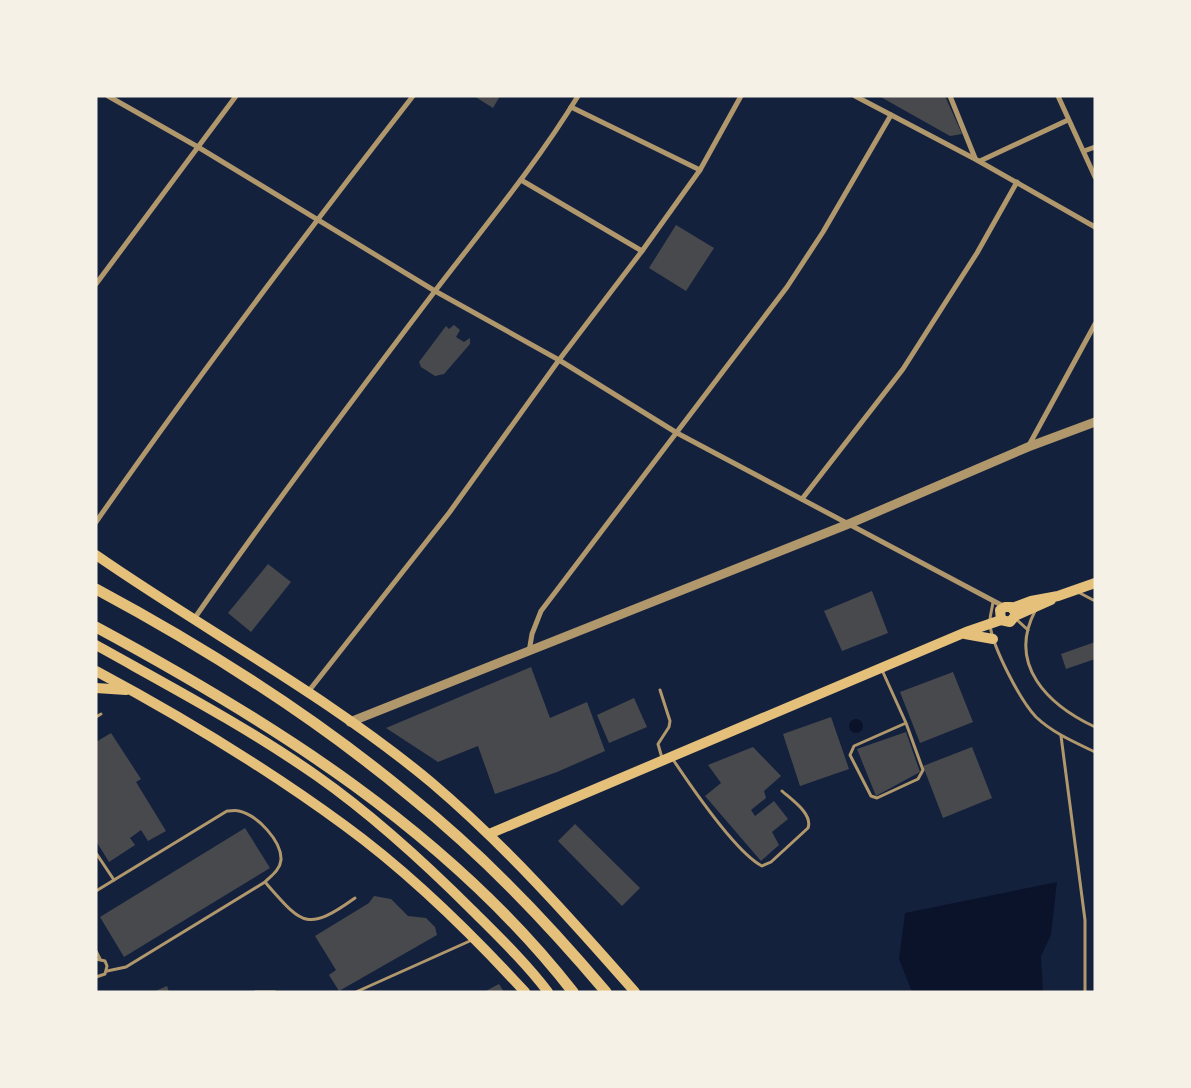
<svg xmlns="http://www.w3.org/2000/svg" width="1191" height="1088" font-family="Karla,sans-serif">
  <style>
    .water { fill: #0b132b }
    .building { fill: #48494c }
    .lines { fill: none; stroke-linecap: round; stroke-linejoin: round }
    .service { stroke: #b1986c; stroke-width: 3 }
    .minor { stroke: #b1986c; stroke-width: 5 }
    .tertiary { stroke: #b1986c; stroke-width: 9 }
    .secondary { stroke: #e5c07b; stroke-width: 10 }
    .primary { stroke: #e5c07b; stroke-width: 10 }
    .trunk { stroke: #e5c07b; stroke-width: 11 }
  </style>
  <rect width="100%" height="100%" fill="#14213d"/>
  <g class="water">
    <circle cx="856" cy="726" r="7"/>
    <path d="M 1057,882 L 1051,935 L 1041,956 L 1043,992 L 912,992 L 899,959 L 905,913 Z"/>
  </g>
  <g class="building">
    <path d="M 474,96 L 500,96 L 493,108 Z"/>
    <path d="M 879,96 L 945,96 L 962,134 L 950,136 Z"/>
    <path d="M 676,225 L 714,248 L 686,291 L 649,268 Z"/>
    <path d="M 454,325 L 460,330 L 456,337 L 464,342 L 470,338 L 470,344 L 444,374 L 435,376 L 421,367 L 419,362 L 446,326 L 449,329 Z"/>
    <path d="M 268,564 L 291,582 L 251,632 L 228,613 Z"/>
    <path d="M 872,591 L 888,633 L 842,651 L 824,611 Z"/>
    <path d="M 1095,642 L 1095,659 L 1066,669 L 1061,654 Z"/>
    <path d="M 531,667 L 550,718 L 587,702 L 605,751 L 557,772 L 495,794 L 478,746 L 438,762 L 386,728 Z"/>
    <path d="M 953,672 L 973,722 L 920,743 L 900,692 Z"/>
    <path d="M 634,698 L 647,727 L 609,743 L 597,715 Z"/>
    <path d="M 831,717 L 849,769 L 800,786 L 783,734 Z"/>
    <path d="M 906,732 L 920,772 L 876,796 L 857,749 Z"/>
    <path d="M 111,733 L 141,779 L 136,782 L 166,831 L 148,841 L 141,830 L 130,838 L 135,845 L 109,862 L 96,841 L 96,742 Z"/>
    <path d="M 753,747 L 781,776 L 764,791 L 766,798 L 751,810 L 755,816 L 774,801 L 788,819 L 772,832 L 779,845 L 761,861 L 705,796 L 721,783 L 708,765 Z"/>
    <path d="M 972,747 L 992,798 L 943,818 L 923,766 Z"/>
    <path d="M 575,824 L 640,888 L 622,906 L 558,841 Z"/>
    <path d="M 245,828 L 270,868 L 124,957 L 100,917 Z"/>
    <path d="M 374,896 L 391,899 L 408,916 L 426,918 L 435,927 L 437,935 L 339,991 L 329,975 L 336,970 L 315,936 L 369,903 Z"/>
    <path d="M 499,984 L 504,992 L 484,992 Z"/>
    <path d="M 167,986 L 169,992 L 153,992 Z"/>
  </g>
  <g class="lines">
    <g class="service">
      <path d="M 1078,592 L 1095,601"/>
      <path d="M 993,602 C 992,610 989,618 990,625 C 993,648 1020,700 1036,717 C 1053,733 1074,742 1095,752"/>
      <path d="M 1035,611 C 1007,665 1048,705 1095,727"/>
      <path d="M 1015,618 L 1028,630"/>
      <path d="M 882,670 L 906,723 L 923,770 L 918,779 L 877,798 L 871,796 L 850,755 L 854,746 L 906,723"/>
      <path d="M 660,690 L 670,721 L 669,727 L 658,744 L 662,758"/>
      <path d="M 96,717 L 101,714"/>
      <path d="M 1061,736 L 1085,920 L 1085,992"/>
      <path d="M 672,758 C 690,785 735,852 762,866 L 771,862 L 808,828 C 813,814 792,800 782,791"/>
      <path d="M 96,853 L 114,880"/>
      <path d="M 265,882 C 302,924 306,933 355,898"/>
      <path d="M 96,891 L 227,811 C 231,811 236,810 239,811 C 257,815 282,841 281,860 C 280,870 271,876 265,882 L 126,967 L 107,971"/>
      <path d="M 96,951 L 100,959"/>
      <path d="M 96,959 L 105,961 L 107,966 L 105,974 L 96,977"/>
      <path d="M 255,992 L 275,992"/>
      <path d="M 356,992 L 472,940"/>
    </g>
    <g class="minor">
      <path d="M 108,96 L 198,147 L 435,291 L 559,360 L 677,433 L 1005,607"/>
      <path d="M 855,96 L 975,159 L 1095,227"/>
      <path d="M 950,96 L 975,158"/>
      <path d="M 1058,96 L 1095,177"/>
      <path d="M 571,107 L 700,170"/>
      <path d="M 1084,151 L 1095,147"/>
      <path d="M 980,161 L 1068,120"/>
      <path d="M 521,180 L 642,251"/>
      <path d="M 96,284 L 236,96"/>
      <path d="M 1028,447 L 1095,324"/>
      <path d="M 802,499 L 903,369 L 977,253 L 1017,182"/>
      <path d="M 96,522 C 197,377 304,236 413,96"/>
      <path d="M 194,619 C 271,508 353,399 435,291 C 484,227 536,165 578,96"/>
      <path d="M 529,652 L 532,634 L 541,611 L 787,287 L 823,232 L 891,115"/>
      <path d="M 308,692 L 449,513 L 559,360 L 642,251 L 700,170 L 741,96"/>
    </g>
    <path class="tertiary" d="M 350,722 L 851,523 L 1028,447 L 1095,422"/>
    <g class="secondary">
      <path d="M 1012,608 L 1031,601 L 1058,596 L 1095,583"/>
      <path d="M 1001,620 L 1010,622 L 1015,616 L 1051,600"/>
      <path d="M 1001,620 L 1000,610 L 1005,607 L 1011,607 L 1016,613"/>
      <path d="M 965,634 L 993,639"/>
      <path d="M 96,671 C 182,717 266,768 344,825 C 410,873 470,932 525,992"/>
      <path d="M 96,688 L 126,690"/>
      <path d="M 489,834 L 966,632 L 1001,620"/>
    </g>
    <g class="primary">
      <path d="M 96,555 C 207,632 328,696 432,783 C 506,846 571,919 635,992"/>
      <path d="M 96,645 C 171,687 247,727 317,776 C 374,816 425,863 474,912 C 499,937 526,963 548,992"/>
    </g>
    <g class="trunk">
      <path d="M 96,589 C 206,648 315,717 411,797 C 482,854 547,922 606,992"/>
      <path d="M 96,627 C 272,722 448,832 573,992"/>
    </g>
  </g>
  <rect width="1191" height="1088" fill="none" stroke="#f6f1e7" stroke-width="195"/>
</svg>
